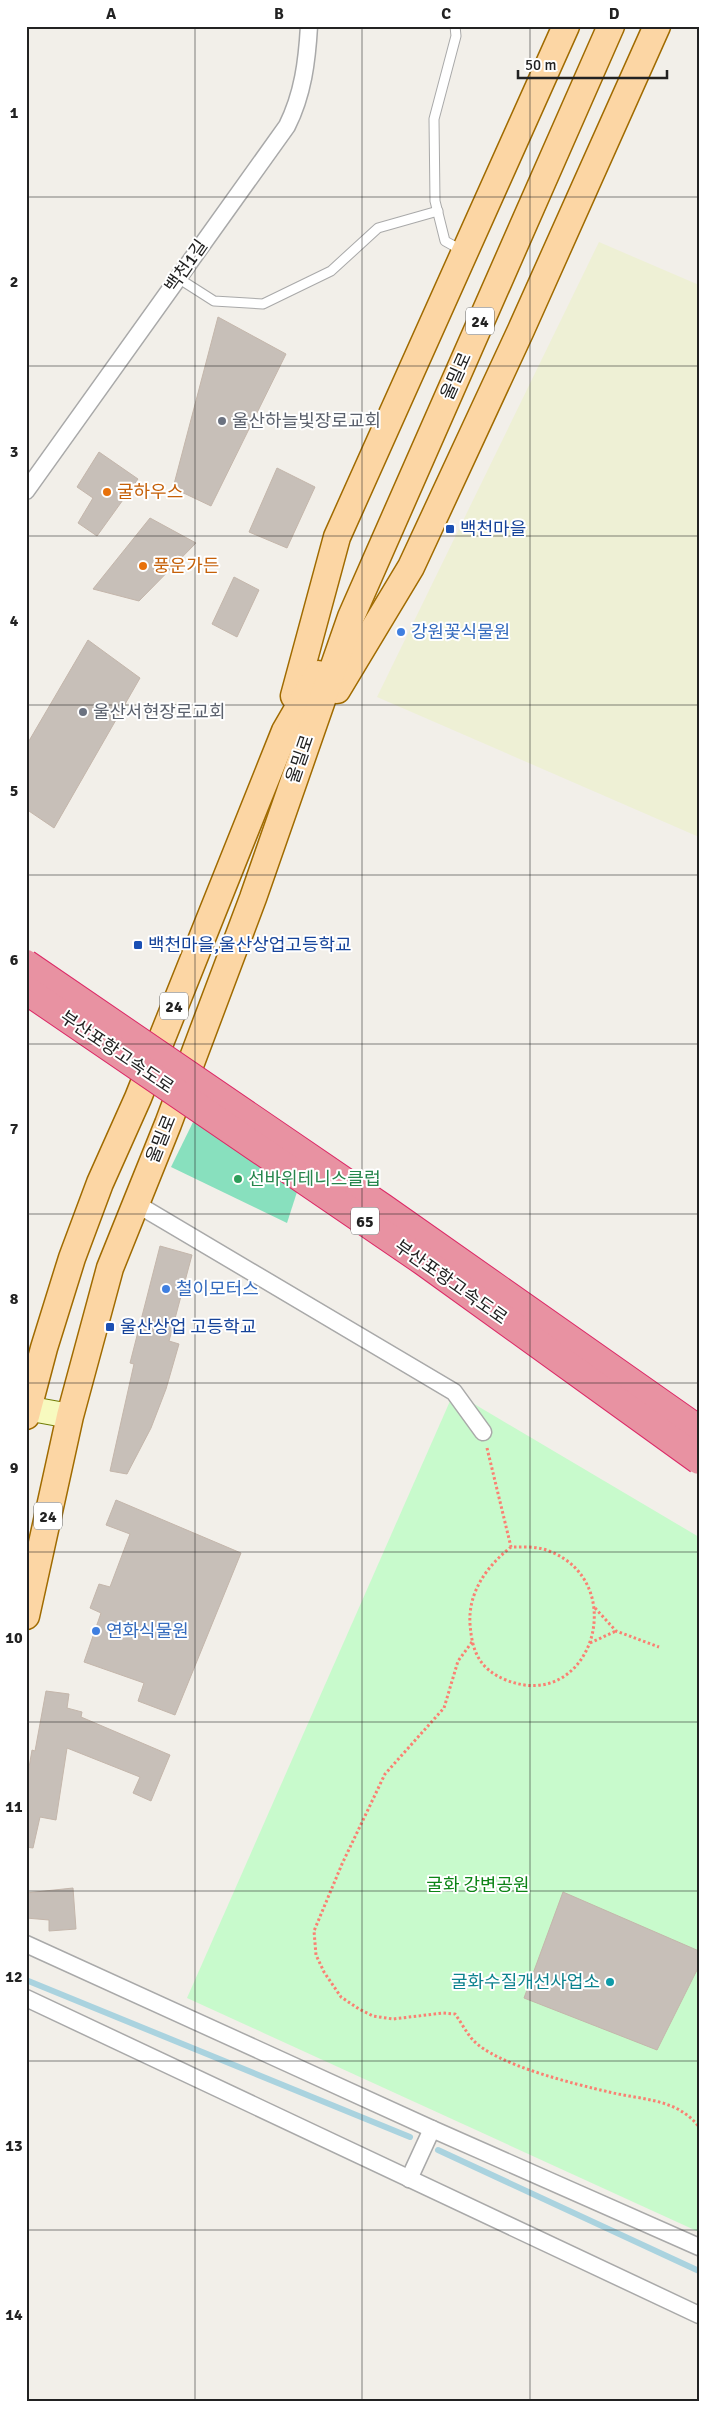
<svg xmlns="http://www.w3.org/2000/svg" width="725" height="2427" font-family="Signika,'Noto Sans KR',sans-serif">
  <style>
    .farmland { fill: #eef0d5 }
    .park { fill: #c8facc }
    .pitch { fill: #88e0be }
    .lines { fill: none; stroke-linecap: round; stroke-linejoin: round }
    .stream { stroke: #aad3df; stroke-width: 6 }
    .building { fill: #c7bfb8; stroke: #c4b6ab }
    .service-casing { stroke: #a9a9a9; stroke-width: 11 }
    .minor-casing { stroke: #a9a9a9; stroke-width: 19 }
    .secondary-casing { stroke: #707d05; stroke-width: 26 }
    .primary-casing { stroke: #a06b00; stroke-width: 29 }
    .path { stroke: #fa8072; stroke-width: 3; stroke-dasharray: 2.5 2.5; stroke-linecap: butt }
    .service { stroke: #fff; stroke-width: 9 }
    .minor { stroke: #fff; stroke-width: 16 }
    .secondary { stroke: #f7fabf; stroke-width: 24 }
    .primary { stroke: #fcd6a4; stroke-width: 26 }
    .motorway-bridge-casing { stroke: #dc2a67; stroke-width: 30; stroke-linecap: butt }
    .motorway-bridge { stroke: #e892a2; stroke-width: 28 }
    .grid { fill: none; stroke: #222; stroke-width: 1; stroke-opacity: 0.55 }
    .worship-dot { fill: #6b7280; stroke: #fff; stroke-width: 2 }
    .food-dot { fill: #e8710a; stroke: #fff; stroke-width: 2 }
    .transit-dot { fill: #1a4fb4; stroke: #fff; stroke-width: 2 }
    .shop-dot { fill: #3f7fe0; stroke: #fff; stroke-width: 2 }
    .leisure-dot { fill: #2e9e5b; stroke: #fff; stroke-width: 2 }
    .culture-dot { fill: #0f9aa8; stroke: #fff; stroke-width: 2 }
    .labels { text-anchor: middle; stroke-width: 4; stroke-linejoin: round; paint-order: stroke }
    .shield { fill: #fff; stroke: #646464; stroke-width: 1 }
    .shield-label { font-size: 16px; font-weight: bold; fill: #222 }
    .street-label { font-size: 18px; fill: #222; stroke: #fff }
    .worship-label { font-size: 18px; fill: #5b616d; stroke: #fff; text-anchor: start }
    .food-label { font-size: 18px; fill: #c56008; stroke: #fff; text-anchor: start }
    .transit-label { font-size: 18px; fill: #164399; stroke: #fff; text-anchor: start }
    .shop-label { font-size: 18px; fill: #366cbe; stroke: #fff; text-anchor: start }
    .leisure-label { font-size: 18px; fill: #27864d; stroke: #fff; text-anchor: start }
    .park-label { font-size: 18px; fill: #0c8416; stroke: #fff }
    .culture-label { font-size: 18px; fill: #0d838f; stroke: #fff; text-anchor: end }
    .neatline { fill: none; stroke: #222; stroke-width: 2 }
    .grid-label { font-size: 16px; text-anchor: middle; font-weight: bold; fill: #222 }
  </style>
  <rect width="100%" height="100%" fill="#f2efe9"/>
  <path class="farmland" d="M 599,242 L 699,285 L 699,837 L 377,697 Z"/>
  <path class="park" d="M 454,1392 L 699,1537 L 699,2232 L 187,1998 Z"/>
  <path class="pitch" d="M 196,1116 L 297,1192 L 287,1223 L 171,1167 Z"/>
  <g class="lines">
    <g class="stream">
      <path d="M 26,1980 L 410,2137"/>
      <path d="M 438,2150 L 699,2271"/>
    </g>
  </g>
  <g class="building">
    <path d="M 218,317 L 286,354 L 211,506 L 173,488 Z"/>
    <path d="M 99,452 L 138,479 L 97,536 L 78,523 L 93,498 L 77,487 Z"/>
    <path d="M 277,468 L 315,487 L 287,548 L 249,532 Z"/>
    <path d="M 150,518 L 196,543 L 139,601 L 93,589 Z"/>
    <path d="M 234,577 L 259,590 L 237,637 L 212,624 Z"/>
    <path d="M 88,640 L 140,678 L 54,828 L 26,809 L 26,746 Z"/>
    <path d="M 160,1246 L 192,1255 L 169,1341 L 179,1344 L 166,1389 L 151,1428 L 127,1474 L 110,1471 L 134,1364 L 130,1363 Z"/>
    <path d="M 116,1500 L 241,1553 L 175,1715 L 138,1701 L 144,1683 L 84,1662 L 101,1613 L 90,1608 L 99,1584 L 110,1587 L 130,1534 L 106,1525 Z"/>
    <path d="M 46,1691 L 69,1694 L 67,1708 L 82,1712 L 81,1717 L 170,1755 L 151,1801 L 133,1793 L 140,1777 L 67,1748 L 56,1820 L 40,1817 L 33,1848 L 26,1847 L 26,1785 L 32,1750 L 35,1751 Z"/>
    <path d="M 73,1888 L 76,1929 L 49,1931 L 49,1920 L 26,1918 L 26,1893 Z"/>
    <path d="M 563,1892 L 699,1951 L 699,1966 L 657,2050 L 524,1998 Z"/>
  </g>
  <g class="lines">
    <g class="service-casing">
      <g id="service">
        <path d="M 455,26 L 456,36 L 434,119 L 435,201 L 445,241 L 463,251"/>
        <path d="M 178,278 L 214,301 L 263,304 L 331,271 L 378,228 L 438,211"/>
      </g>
    </g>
    <g class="minor-casing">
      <g id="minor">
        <path d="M 26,491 L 287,126 C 303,94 307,61 309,26"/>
        <path d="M 135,1203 L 454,1392 L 483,1432"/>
        <path d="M 26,1944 L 432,2129 L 699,2247"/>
        <path d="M 26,1998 L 699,2315"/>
        <path d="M 409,2179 L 432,2129"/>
      </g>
    </g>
    <g class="secondary-casing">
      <path id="secondary" d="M 26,1408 L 70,1416"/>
    </g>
    <g class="primary-casing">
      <g id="primary">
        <path d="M 337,690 L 411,567 L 521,330 L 657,26"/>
        <path d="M 294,696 L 337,537 L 566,26"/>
        <path d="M 26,1416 L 44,1348 L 72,1258 L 100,1183 L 138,1098 L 285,731 L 318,674"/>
        <path d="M 26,1616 L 70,1416 L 110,1268 L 168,1124 L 253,898 L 351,617 L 611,26"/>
      </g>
    </g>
    <g class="path">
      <path d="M 487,1448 L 511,1547 C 523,1547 537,1546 549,1551 C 632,1583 591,1714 506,1680 C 479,1669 472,1651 470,1624 C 468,1592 487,1566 511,1547"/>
      <path d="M 595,1608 L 616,1631 L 659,1647"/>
      <path d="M 472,1642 L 458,1661 L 444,1708 L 385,1774 L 342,1864 L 314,1931 L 316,1955 L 324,1972 L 341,1997 L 359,2009 L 373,2016 L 393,2019 L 443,2013 L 455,2014 C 461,2022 466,2032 472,2039 C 495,2065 575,2084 609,2092 C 641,2100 677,2098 699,2127"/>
      <path d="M 590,1643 L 616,1631"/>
    </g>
    <use href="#service" class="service"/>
    <use href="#minor" class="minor"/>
    <use href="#secondary" class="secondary"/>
    <use href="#primary" class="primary"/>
    <g class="motorway-bridge-casing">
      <g id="motorway-bridge">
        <path d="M 26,964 L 383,1208 L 699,1430"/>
        <path d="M 26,990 L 423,1261 L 699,1460"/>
      </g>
    </g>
    <use href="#motorway-bridge" class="motorway-bridge"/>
  </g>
  <path class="grid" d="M 195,26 L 195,2401M 362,26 L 362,2401M 530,26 L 530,2401M 26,197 L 699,197M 26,366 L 699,366M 26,536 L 699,536M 26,705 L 699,705M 26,875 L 699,875M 26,1044 L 699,1044M 26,1214 L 699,1214M 26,1383 L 699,1383M 26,1552 L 699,1552M 26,1722 L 699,1722M 26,1891 L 699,1891M 26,2061 L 699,2061M 26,2230 L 699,2230"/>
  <g class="worship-dot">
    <circle cx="222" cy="421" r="5"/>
    <circle cx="83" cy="712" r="5"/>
  </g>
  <g class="food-dot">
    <circle cx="107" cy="492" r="5"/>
    <circle cx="143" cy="566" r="5"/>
  </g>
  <g class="transit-dot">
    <rect x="445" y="524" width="10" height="10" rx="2.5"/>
    <rect x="133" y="940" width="10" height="10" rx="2.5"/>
    <rect x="105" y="1322" width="10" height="10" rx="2.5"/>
  </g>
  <g class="shop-dot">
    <circle cx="401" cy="632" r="5"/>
    <circle cx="166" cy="1289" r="5"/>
    <circle cx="96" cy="1631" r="5"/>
  </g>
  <circle class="leisure-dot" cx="238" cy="1179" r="5"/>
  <circle class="culture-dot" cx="610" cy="1982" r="5"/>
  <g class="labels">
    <g class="shield">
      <rect x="466" y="307.5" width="28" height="27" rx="4"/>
      <rect x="160" y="992.5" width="28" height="27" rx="4"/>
      <rect x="351" y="1207.5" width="28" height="27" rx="4"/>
      <rect x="34" y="1502.5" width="28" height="27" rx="4"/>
    </g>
    <g class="shield-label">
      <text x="480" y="327">24</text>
      <text x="174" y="1012">24</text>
      <text x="365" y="1227">65</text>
      <text x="48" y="1522">24</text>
    </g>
    <g class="street-label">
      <text transform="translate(186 266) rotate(-55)" y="6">백천1길</text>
      <text transform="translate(456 376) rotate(-66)" y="6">울밀로</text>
      <text transform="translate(300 759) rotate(-71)" y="6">울밀로</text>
      <text transform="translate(117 1052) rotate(34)" y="6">부산포항고속도로</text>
      <text transform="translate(161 1139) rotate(-68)" y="6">울밀로</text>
      <text transform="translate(451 1282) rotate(35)" y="6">부산포항고속도로</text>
    </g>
    <g class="worship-label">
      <text x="232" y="427">울산하늘빛장로교회</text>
      <text x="93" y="718">울산서현장로교회</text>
    </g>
    <g class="food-label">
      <text x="117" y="498">굴하우스</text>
      <text x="153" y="572">풍운가든</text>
    </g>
    <g class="transit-label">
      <text x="460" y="535">백천마을</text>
      <text x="148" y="951">백천마을,울산상업고등학교</text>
      <text x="120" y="1333">울산상업 고등학교</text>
    </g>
    <g class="shop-label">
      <text x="411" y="638">강원꽃식물원</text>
      <text x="176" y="1295">철이모터스</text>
      <text x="106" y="1637">연화식물원</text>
    </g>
    <g class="leisure-label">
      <text x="248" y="1185">선바위테니스클럽</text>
    </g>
    <g class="park-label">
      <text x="478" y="1891">굴화 강변공원</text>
    </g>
    <g class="culture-label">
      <text x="600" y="1988">굴화수질개선사업소</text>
    </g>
  </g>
  <rect width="725" height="2427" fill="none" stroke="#ffffff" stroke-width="55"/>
  <path d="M518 70v8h149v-8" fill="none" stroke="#222222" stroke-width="2.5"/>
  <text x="525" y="70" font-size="15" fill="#222222" stroke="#ffffff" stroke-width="4" paint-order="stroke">50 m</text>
  <rect x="28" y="28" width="670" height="2372" class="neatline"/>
  <g class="grid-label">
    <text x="111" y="19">A</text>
    <text x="279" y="19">B</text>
    <text x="446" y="19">C</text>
    <text x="614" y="19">D</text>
    <text x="14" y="118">1</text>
    <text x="14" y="287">2</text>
    <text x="14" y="457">3</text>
    <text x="14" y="626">4</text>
    <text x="14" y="796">5</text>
    <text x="14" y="965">6</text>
    <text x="14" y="1134">7</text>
    <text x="14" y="1304">8</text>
    <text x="14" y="1473">9</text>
    <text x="14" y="1643">10</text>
    <text x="14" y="1812">11</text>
    <text x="14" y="1982">12</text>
    <text x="14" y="2151">13</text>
    <text x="14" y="2320">14</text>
  </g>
</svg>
